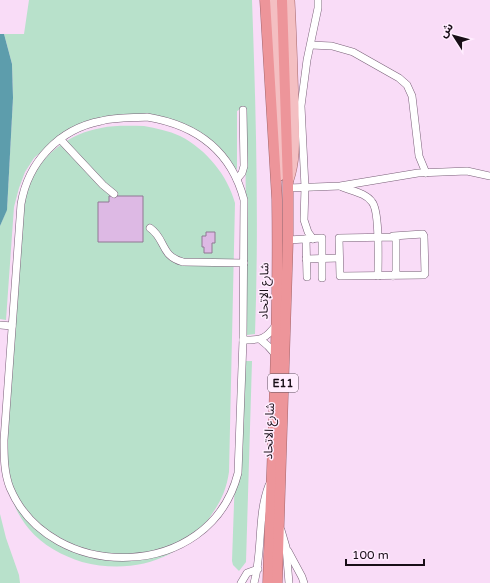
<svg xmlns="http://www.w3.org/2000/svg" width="490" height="583" font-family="'Varela Round','Noto Sans Arabic',sans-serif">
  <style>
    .green { fill: #b8e1cb }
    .water { fill: #5d9dac }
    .building { fill: #ddb9e4; stroke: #8f7893 }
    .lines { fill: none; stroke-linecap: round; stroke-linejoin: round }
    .minor-casing { stroke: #796078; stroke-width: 8 }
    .major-casing { stroke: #a2666c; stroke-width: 10 }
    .highway-casing { stroke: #a2666c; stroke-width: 11 }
    .minor { stroke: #fff; stroke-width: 7 }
    .major { stroke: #f4bfc2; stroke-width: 9 }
    .highway { stroke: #ed959a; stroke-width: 10 }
    .labels { text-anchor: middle; stroke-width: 3; stroke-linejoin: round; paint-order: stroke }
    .shield { fill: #ffedfe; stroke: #5d515c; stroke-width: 1 }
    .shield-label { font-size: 11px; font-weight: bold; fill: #180e17 }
    .street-label { font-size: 12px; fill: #180e17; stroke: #ffedfe }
  </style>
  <rect width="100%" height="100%" fill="#f9dcf7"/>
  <g class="green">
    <path d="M 29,0 L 252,0 C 256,111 259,223 255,334 L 247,335 L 245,107 L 237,111 L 237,168 L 235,173 L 232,174 L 228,171 L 227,168 L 212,150 L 184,129 L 145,118 L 112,119 L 57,138 L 34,158 L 25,172 L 19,188 L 14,207 L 6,320 L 0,319 L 0,226 L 7,209 L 13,98 L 12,64 L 4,34 L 24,34 Z"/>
    <path d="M 144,126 C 156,128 169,131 180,136 C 206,149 228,176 235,203 L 229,472 C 226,491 221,501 210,517 C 182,560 132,575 82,562 C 63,556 42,545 29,529 C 15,512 8,492 4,471 L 22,208 C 24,200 25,191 29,184 C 41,155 70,133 101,128 C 115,125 130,126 144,126 Z"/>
    <path d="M 239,361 L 252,361 L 246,562 L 239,571 L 233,565 L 232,561 Z"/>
    <path d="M 0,514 L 6,538 L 19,575 L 20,583 L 0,583 Z"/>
  </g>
  <path class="water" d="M 0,34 L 4,34 L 12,64 L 13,98 L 7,210 L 0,226 Z"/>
  <g class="building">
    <path d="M 109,196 L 143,196 L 143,242 L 98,242 L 98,202 L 109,202 Z"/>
    <path d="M 206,232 L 215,232 L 215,243 L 212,243 L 212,253 L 204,253 L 204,247 L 202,247 L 202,236 L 206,236 Z"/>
  </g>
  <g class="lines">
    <g class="minor-casing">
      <g id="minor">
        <path d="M 311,45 L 332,46 L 353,52 L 399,78 L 407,85 L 412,96 L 419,156 L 426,173"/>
        <path d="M 147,117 C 196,125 231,150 244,200 L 243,340 L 238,473 C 210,583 50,583 10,488 C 4,473 4,456 4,440 L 21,204 C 28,162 59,129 101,121 C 116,117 131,118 147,117 Z"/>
        <path d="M 60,139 L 103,185 L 114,194"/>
        <path d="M 237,179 L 242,173 L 244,166 L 243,110"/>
        <path d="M 342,187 C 352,191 366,193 372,202 C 380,211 378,262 378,276"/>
        <path d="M 288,188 L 340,186 L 418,173 L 467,171 L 490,176"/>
        <path d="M 150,228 C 166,239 160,256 183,262 L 244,263"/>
        <path d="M 393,236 L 423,234 L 424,236 L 425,274 L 424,275 L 340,276 L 339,238 L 394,237 L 396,238 L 396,271 L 395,274 L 393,276"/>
        <path d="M 306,239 L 307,277"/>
        <path d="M 313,239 L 308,232 L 304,220 L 305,187 L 301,106 L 307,60 L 318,8 L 318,0"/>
        <path d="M 288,240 L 322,238 L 322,278"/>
        <path d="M 306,259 L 339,258"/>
        <path d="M 0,325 L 12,326"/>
        <path d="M 243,340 C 261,340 265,340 276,325"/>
        <path d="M 261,340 L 268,346 L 275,354"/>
        <path d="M 281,530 L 286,547 L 289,583"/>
        <path d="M 288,551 L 302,577 L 304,583"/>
        <path d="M 241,583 L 247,573 L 258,569"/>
        <path d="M 254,583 C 263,551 257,516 269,485"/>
      </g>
    </g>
    <g class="major-casing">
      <g id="major">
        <path d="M 273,0 L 278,92 L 280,176"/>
        <path d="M 289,180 C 297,157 294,132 294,107 C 293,71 292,36 290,0"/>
      </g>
    </g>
    <g class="highway-casing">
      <g id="highway">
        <path d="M 265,0 L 277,199 C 279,327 272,455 268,583"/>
        <path d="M 277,583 L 288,240 L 288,184 L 282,0"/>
      </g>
    </g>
    <use href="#minor" class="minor"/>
    <use href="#major" class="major"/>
    <use href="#highway" class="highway"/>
  </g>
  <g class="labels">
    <rect class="shield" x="268" y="374" width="30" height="18" rx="3"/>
    <g class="shield-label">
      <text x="283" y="387">E11</text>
    </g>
    <g class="street-label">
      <text transform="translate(264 291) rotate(-89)" y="4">شارع الإتحاد</text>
      <text transform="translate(269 431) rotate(-88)" y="4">شارع الاتحاد</text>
    </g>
  </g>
  <g transform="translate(454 36) rotate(306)" stroke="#ffedfe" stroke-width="3" paint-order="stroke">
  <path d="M0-3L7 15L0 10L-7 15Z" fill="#180e17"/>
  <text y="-6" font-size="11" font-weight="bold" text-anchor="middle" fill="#180e17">ش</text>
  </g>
  <path d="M346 559v6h78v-6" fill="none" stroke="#180e17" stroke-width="2"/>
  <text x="352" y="559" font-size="12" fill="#180e17" stroke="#ffedfe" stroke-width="3" paint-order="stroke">100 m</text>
</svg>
